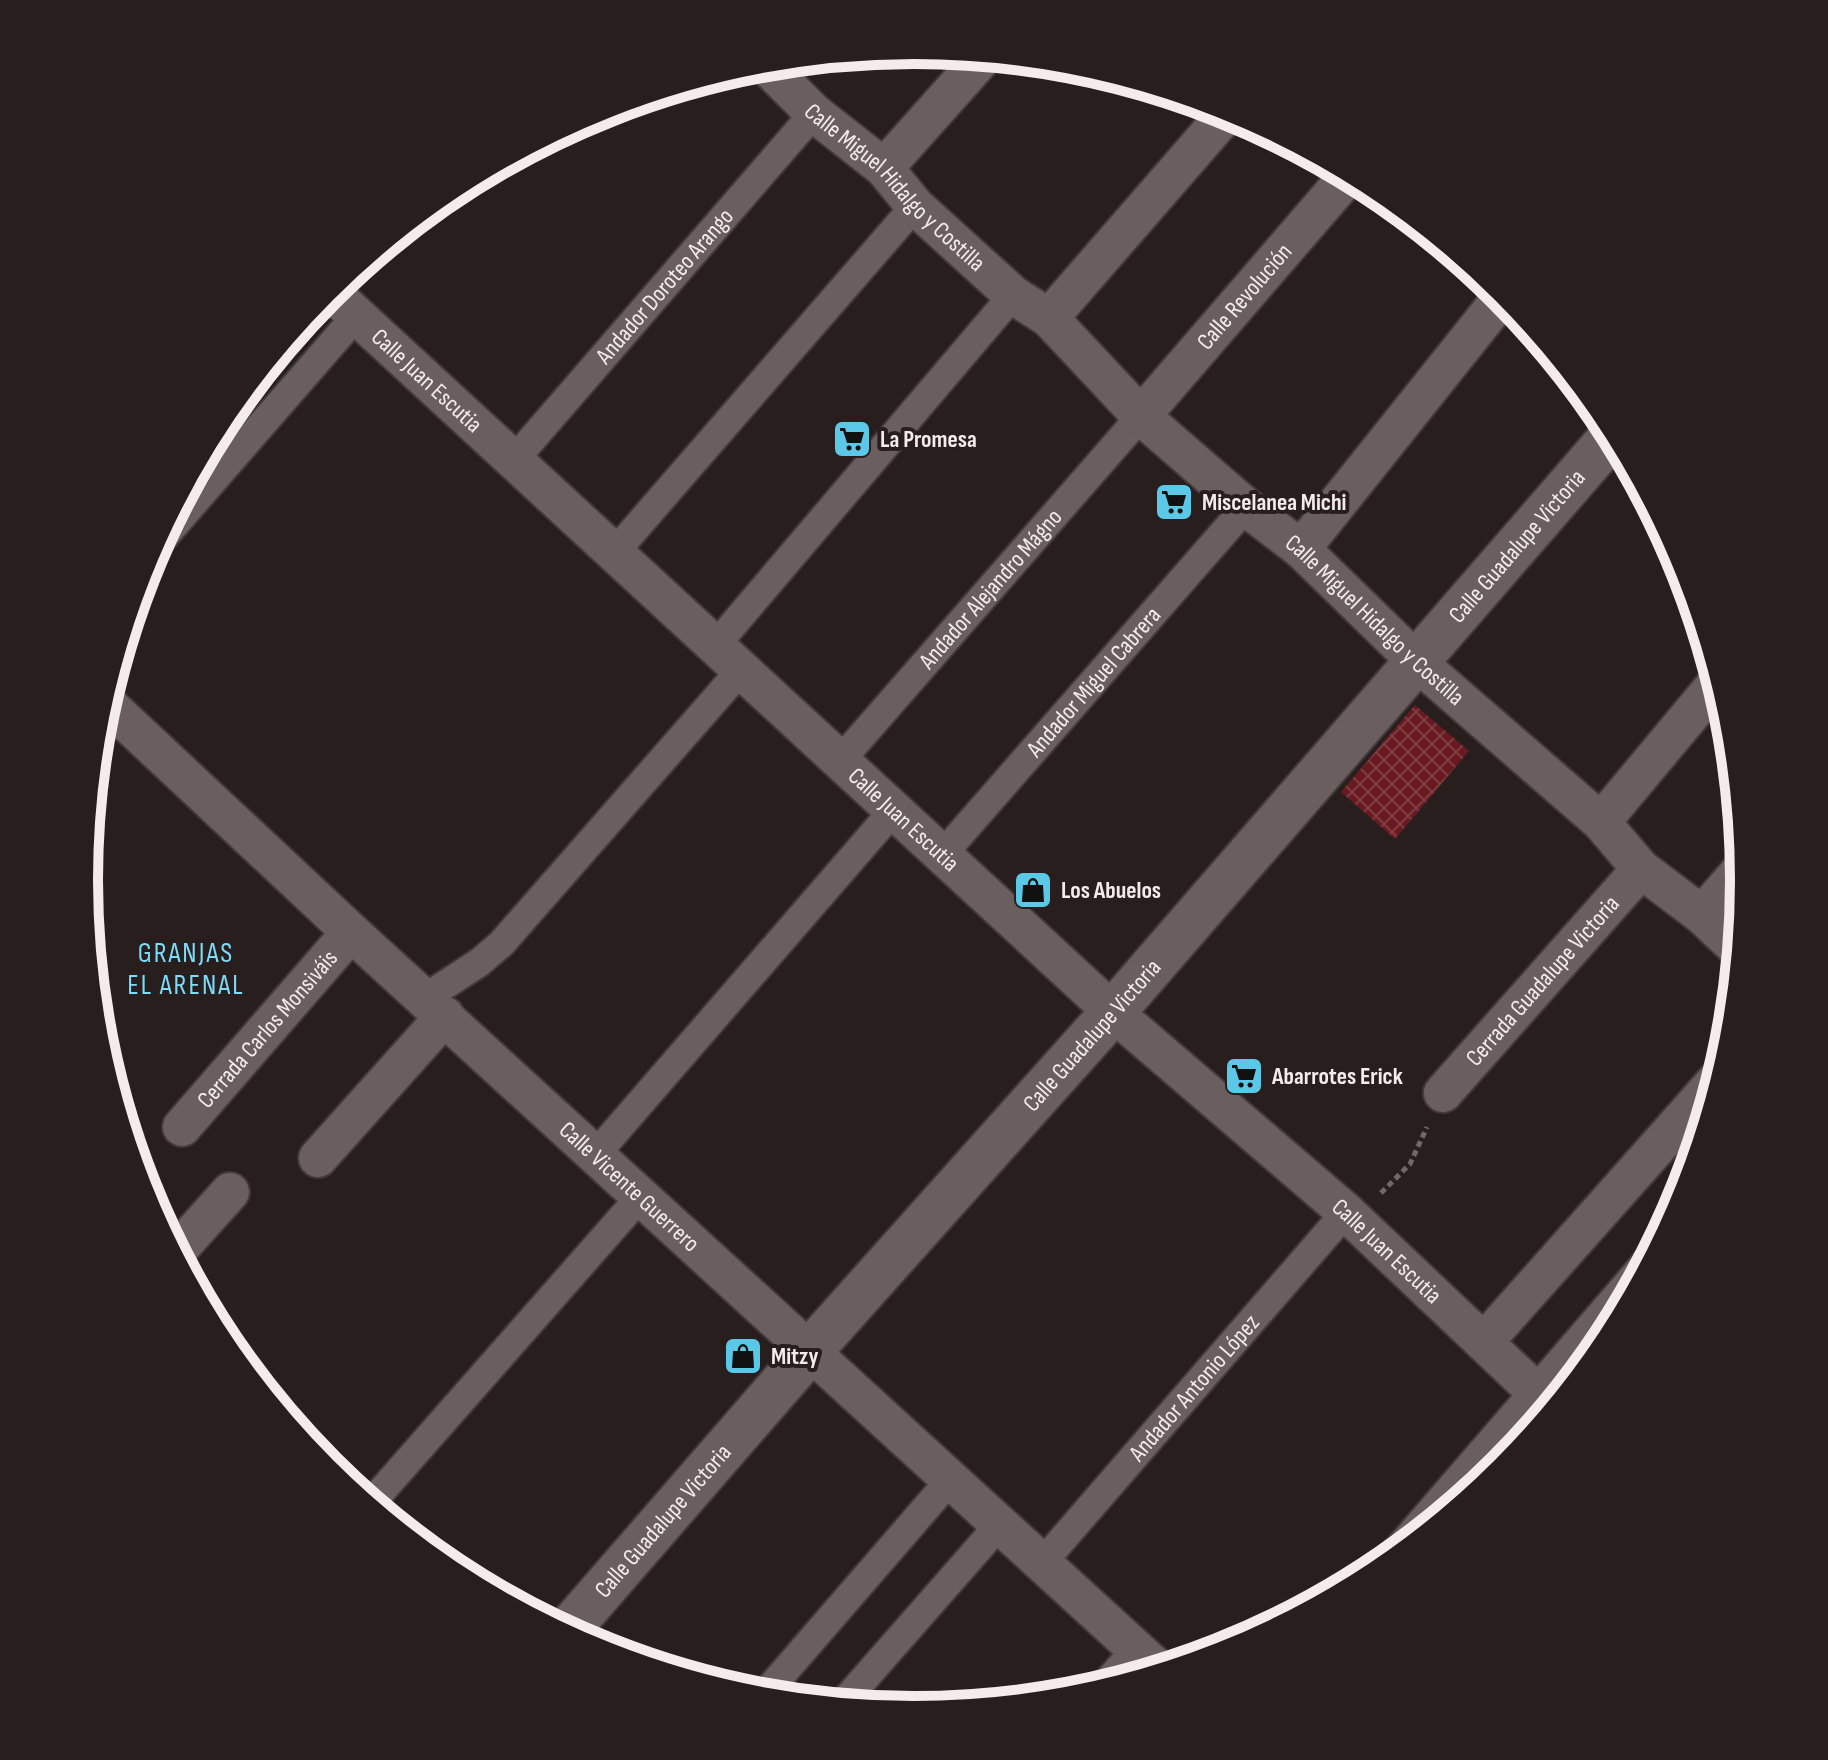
<svg xmlns="http://www.w3.org/2000/svg" width="1828" height="1760" font-family="'Sofia Sans Condensed',sans-serif">
  <style>
    .building { fill: url(#building-cross-hatch) }
    .lines { fill: none; stroke-linecap: round; stroke-linejoin: round }
    .pedestrian-casing { stroke: #423a3a; stroke-width: 32 }
    .minor-casing { stroke: #423a3a; stroke-width: 42 }
    .tertiary-casing { stroke: #423a3a; stroke-width: 48 }
    .path { stroke: #706766; stroke-width: 5; stroke-dasharray: 6 4; stroke-linecap: butt }
    .pedestrian { stroke: #6a5f5e; stroke-width: 28 }
    .minor { stroke: #6a5f5e; stroke-width: 38 }
    .tertiary { stroke: #6a5f5e; stroke-width: 44 }
    .labels { text-anchor: middle; stroke-width: 8; stroke-linejoin: round; paint-order: stroke }
    .street-label { font-size: 24px; fill: #f3eceb; stroke: #281e1e }
    .poi-label { font-size: 24px; font-weight: bold; fill: #f3eceb; stroke: #281e1e; text-anchor: start }
    .quarter-label { font-size: 28px; letter-spacing: 2px; fill: #7cdcfa; stroke: #281e1e }
    .rim { fill: none; stroke: #f3eceb; stroke-width: 10 }
  </style>
  <defs>
    <pattern id="building-cross-hatch" width="8" height="8" patternUnits="userSpaceOnUse" patternTransform="scale(2)"><rect width="8" height="8" fill="#691a21"/><path d="M0 0l8 8M0 8l8-8" fill="none" stroke="#7f3b41"/></pattern>
  </defs>
  <rect width="100%" height="100%" fill="#281e1e"/>
  <g class="building">
    <path d="M 1415,705 L 1469,751 L 1395,839 L 1341,792 Z"/>
    <path d="M 1744,880 L 1738,937 L 1712,914 Z"/>
  </g>
  <g class="lines">
    <g class="pedestrian-casing">
      <g id="pedestrian">
        <path id="s1" d="M 514,460 L 814,113"/>
        <path d="M 156,546 L 357,315"/>
        <path d="M 614,553 L 915,206"/>
        <path d="M 715,646 L 1013,295"/>
        <path id="s2" d="M 839,762 L 1141,416"/>
        <path id="s3" d="M 942,855 L 1246,507"/>
        <path d="M 425,998 L 480,962 L 502,943 L 741,670"/>
        <path d="M 596,1154 L 893,811"/>
        <path d="M 371,1503 L 641,1196"/>
        <path d="M 1392,1556 L 1647,1261"/>
        <path id="s4" d="M 1042,1563 L 1346,1212"/>
        <path d="M 1104,1686 L 1136,1649"/>
        <path d="M 764,1695 L 951,1479"/>
        <path d="M 843,1703 L 1000,1524"/>
      </g>
    </g>
    <g class="minor-casing">
      <g id="minor">
        <path id="s5" d="M 766,65 L 814,113 L 884,168 L 915,206 L 1013,295 L 1049,318 L 1141,416 L 1246,507 L 1301,549 L 1418,663 L 1601,822 L 1641,869 L 1702,915 L 1737,948"/>
        <path d="M 884,168 L 983,57"/>
        <path id="s6" d="M 330,291 L 1113,1012 L 1346,1212 L 1551,1406"/>
        <path d="M 1049,318 L 1228,112"/>
        <path id="s7" d="M 1141,416 L 1348,176"/>
        <path d="M 1301,549 L 1503,296"/>
        <path id="s8" d="M 105,702 L 351,932 L 1158,1669"/>
        <path d="M 1601,822 L 1717,683"/>
        <path d="M 1702,915 L 1743,868"/>
        <path id="s9" d="M 1443,1093 L 1641,869"/>
        <path id="s10" d="M 182,1127 L 351,932"/>
        <path d="M 318,1158 L 445,1016"/>
        <path d="M 176,1252 L 230,1192"/>
        <path d="M 1484,1342 L 1716,1081"/>
      </g>
    </g>
    <g class="tertiary-casing">
      <g id="tertiary">
        <path id="s11" d="M 567,1631 L 810,1351 L 1113,1012 L 1613,435"/>
      </g>
    </g>
    <path class="path" d="M 1381,1193 L 1410,1164 L 1427,1127"/>
    <use href="#pedestrian" class="pedestrian"/>
    <use href="#minor" class="minor"/>
    <use href="#tertiary" class="tertiary"/>
  </g>
  <defs>
    <g id="supermarket-square" transform="scale(2)"><rect x="-9" y="-9" width="18" height="18" rx="4" fill="#5bc8e7" stroke="#281e1e"/><path d="M-6-5.5h2.5l.6 2H6L4.5 2H-2.5L-4.4-4H-6ZM-1.5 3.2a1.3 1.3 0 1 0 .1 0ZM3 3.2a1.3 1.3 0 1 0 .1 0Z" fill="#111"/></g>
    <g id="shop-square" transform="scale(2)"><rect x="-9" y="-9" width="18" height="18" rx="4" fill="#5bc8e7" stroke="#281e1e"/><path d="M-5-2.5h2.3a2.7 3.5 0 0 1 5.4 0H5L5.5 6h-11ZM-1.5-2.5h3a1.5 2.3 0 0 0-3 0Z" fill="#111"/></g>
  </defs>
  <g fill-rule="evenodd">
    <use href="#supermarket-square" x="852" y="439"/>
    <use href="#supermarket-square" x="1174" y="502"/>
    <use href="#shop-square" x="1033" y="890"/>
    <use href="#supermarket-square" x="1244" y="1076"/>
    <use href="#shop-square" x="743" y="1356"/>
  </g>
  <g class="labels">
    <g class="street-label">
      <text dy="8" stroke="none"><textPath href="#s5" startOffset="178">Calle Miguel Hidalgo y Costilla</textPath></text>
      <text dy="8" stroke="none"><textPath href="#s1" startOffset="230">Andador Doroteo Arango</textPath></text>
      <text dy="8" stroke="none"><textPath href="#s7" startOffset="158">Calle Revolución</textPath></text>
      <text dy="8" stroke="none"><textPath href="#s6" startOffset="132">Calle Juan Escutia</textPath></text>
      <text dy="8" stroke="none"><textPath href="#s11" startOffset="1442">Calle Guadalupe Victoria</textPath></text>
      <text dy="8" stroke="none"><textPath href="#s2" startOffset="230">Andador Alejandro Mágno</textPath></text>
      <text dy="8" stroke="none"><textPath href="#s5" startOffset="826">Calle Miguel Hidalgo y Costilla</textPath></text>
      <text dy="8" stroke="none"><textPath href="#s3" startOffset="230">Andador Miguel Cabrera</textPath></text>
      <text dy="8" stroke="none"><textPath href="#s6" startOffset="780">Calle Juan Escutia</textPath></text>
      <text dy="8" stroke="none"><textPath href="#s9" startOffset="150">Cerrada Guadalupe Victoria</textPath></text>
      <text dy="8" stroke="none"><textPath href="#s10" startOffset="130">Cerrada Carlos Monsiváis</textPath></text>
      <text dy="8" stroke="none"><textPath href="#s11" startOffset="794">Calle Guadalupe Victoria</textPath></text>
      <text dy="8" stroke="none"><textPath href="#s8" startOffset="714">Calle Vicente Guerrero</textPath></text>
      <text dy="8" stroke="none"><textPath href="#s6" startOffset="1428">Calle Juan Escutia</textPath></text>
      <text dy="8" stroke="none"><textPath href="#s4" startOffset="232">Andador Antonio López</textPath></text>
      <text dy="8" stroke="none"><textPath href="#s11" startOffset="146">Calle Guadalupe Victoria</textPath></text>
    </g>
    <g class="poi-label">
      <text x="880" y="447">La Promesa</text>
      <text x="1202" y="510">Miscelanea Michi</text>
      <text x="1061" y="898">Los Abuelos</text>
      <text x="1272" y="1084">Abarrotes Erick</text>
      <text x="771" y="1364">Mitzy</text>
    </g>
    <g class="quarter-label">
      <text x="186" y="962">GRANJAS<tspan x="186" dy="32">EL ARENAL</tspan></text>
    </g>
  </g>
  <path d="M0 0H1828V1760H0ZM98 880a816 816 0 1 1 1632 0a816 816 0 1 1-1632 0Z" fill="#281e1e" fill-rule="evenodd"/>
  <path class="rim" d="M98 880a816 816 0 1 1 1632 0a816 816 0 1 1-1632 0Z"/>
</svg>
